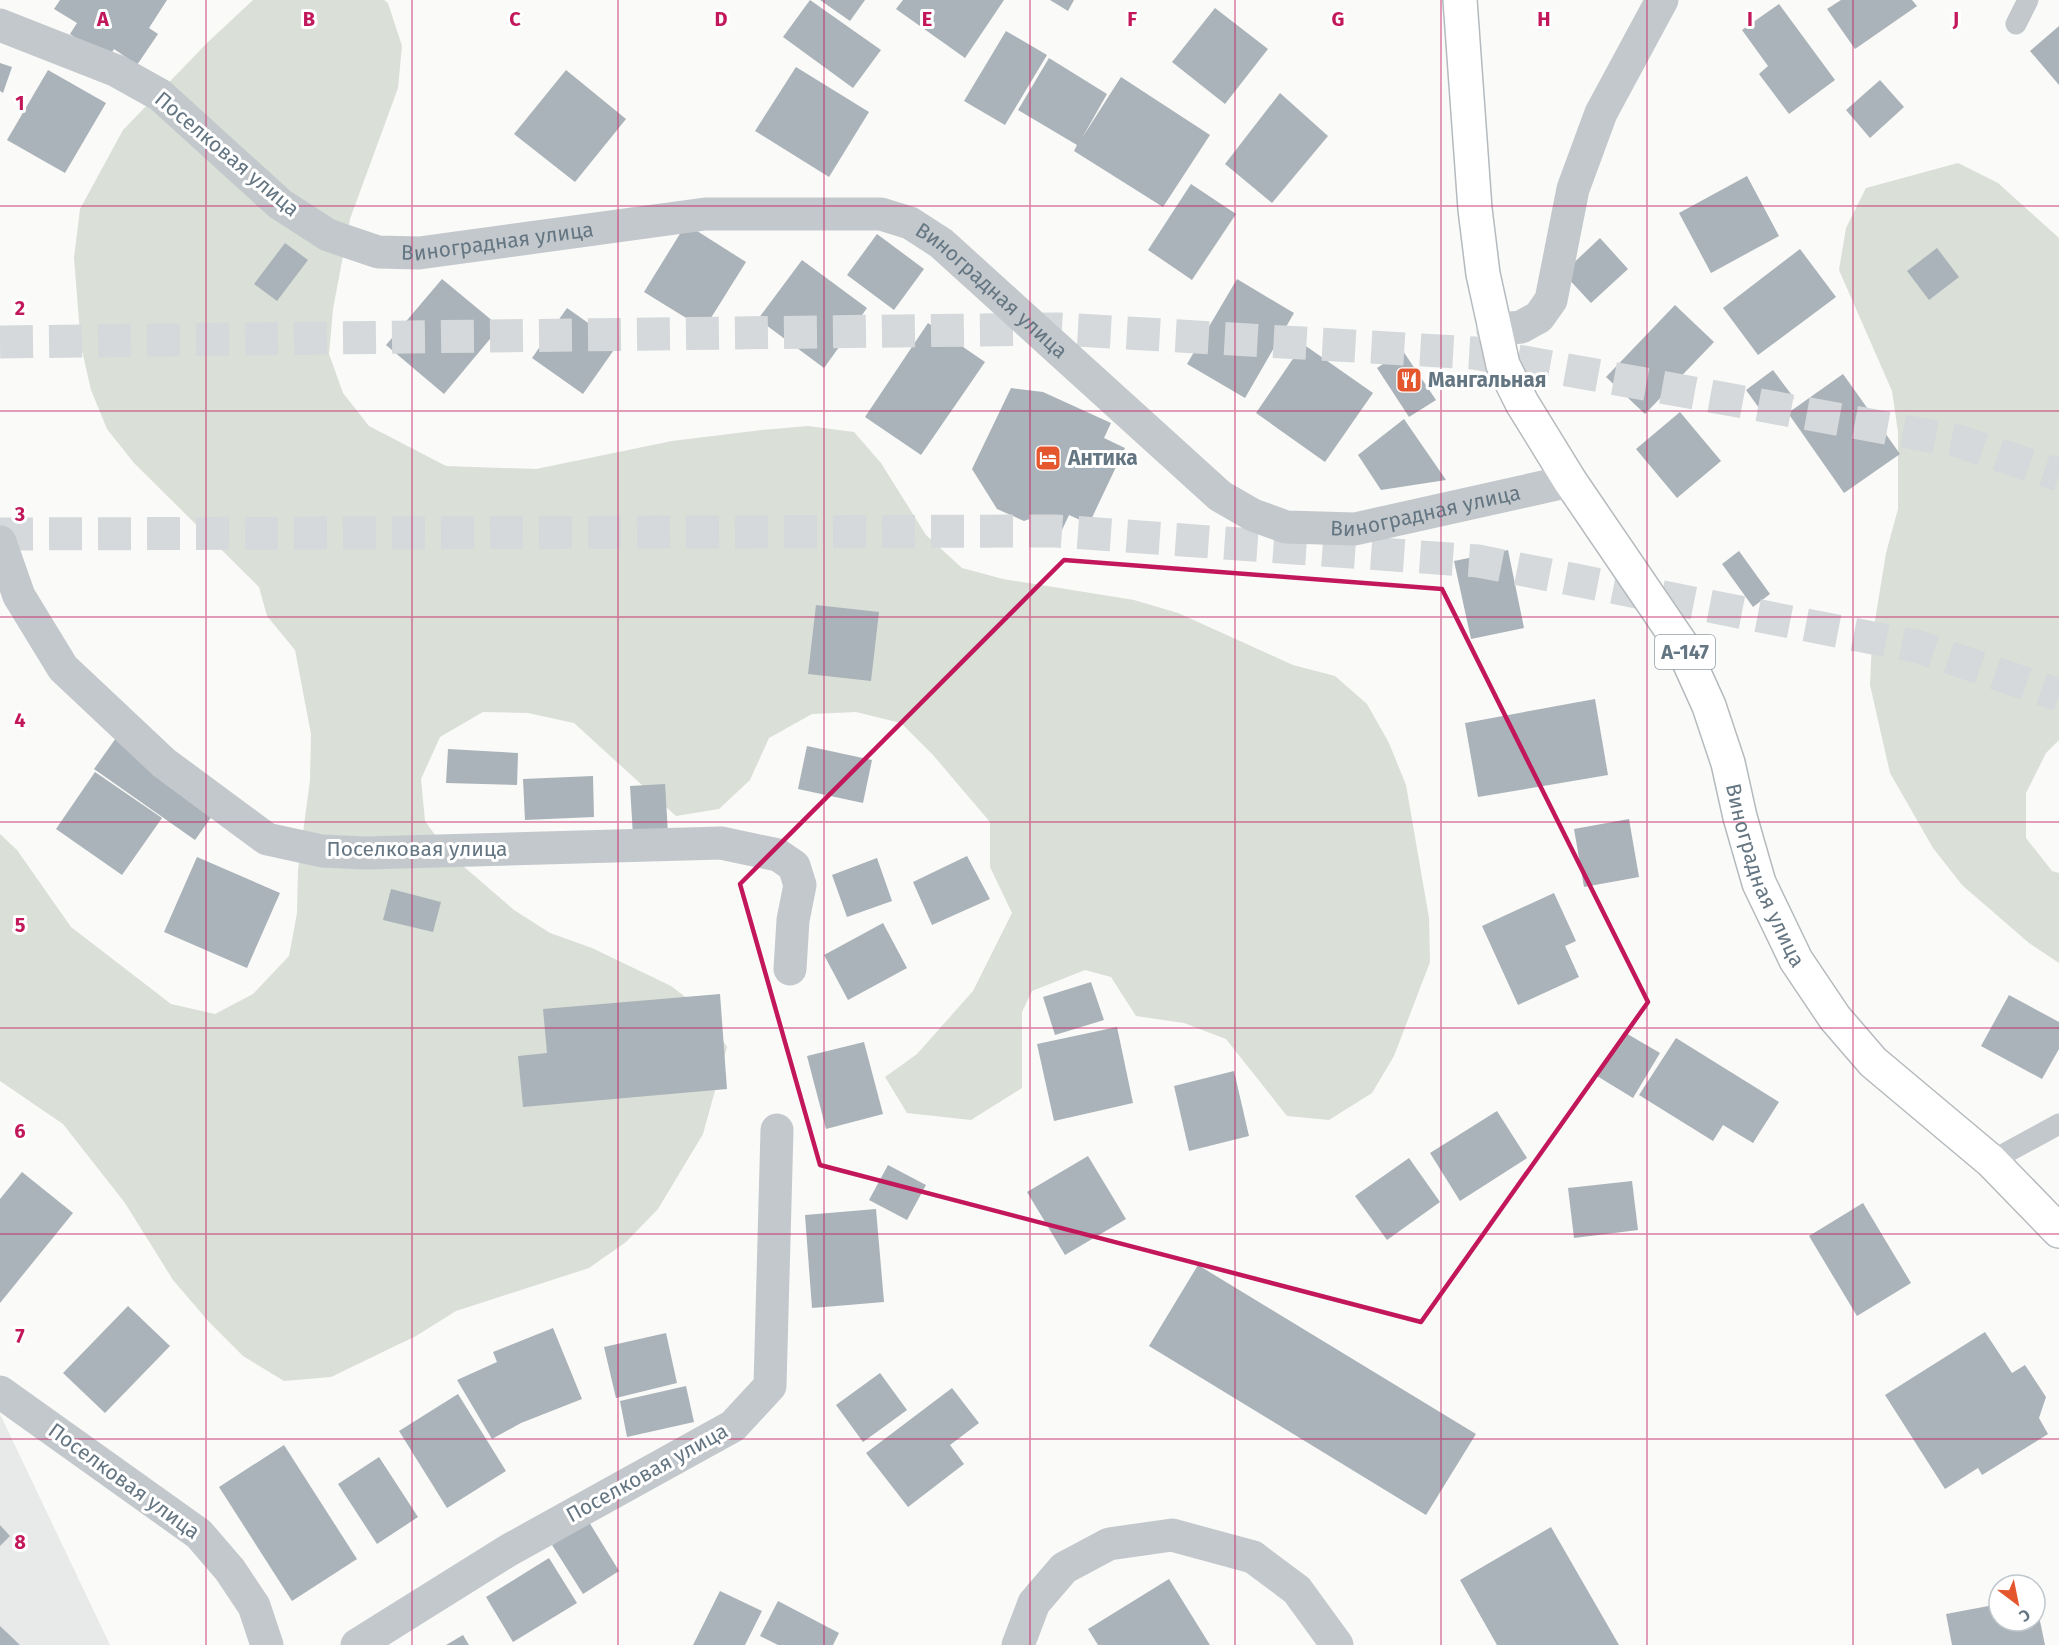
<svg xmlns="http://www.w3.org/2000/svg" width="2059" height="1645" font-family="'Fira Sans',sans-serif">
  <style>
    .built { fill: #e8e9e9 }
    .green { fill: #dadfd7 }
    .building { fill: #aab3b9 }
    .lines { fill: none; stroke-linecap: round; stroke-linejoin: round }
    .primary-tunnel { stroke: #d5d9db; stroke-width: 33; stroke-dasharray: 33 16; stroke-linecap: butt }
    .primary-casing { stroke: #b5babe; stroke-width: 36 }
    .lane { stroke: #c3c8cc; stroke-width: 21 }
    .street { stroke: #c3c8cc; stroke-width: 33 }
    .primary { stroke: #fff; stroke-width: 33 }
    .marked { fill: none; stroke: #c2185b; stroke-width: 4.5; stroke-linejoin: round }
    .grid { fill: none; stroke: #c2185b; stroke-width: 1.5; stroke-opacity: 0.55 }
    .labels { text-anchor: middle; stroke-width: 6; stroke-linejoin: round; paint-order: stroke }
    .shield { fill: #fff; stroke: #939fa8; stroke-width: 1.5 }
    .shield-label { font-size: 20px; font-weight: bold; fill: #657683 }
    .street-label { font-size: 21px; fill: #657683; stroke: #fff }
    .poi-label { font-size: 21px; font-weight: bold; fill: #657683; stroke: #fff; text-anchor: start }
    .grid-label { font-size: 20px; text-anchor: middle; font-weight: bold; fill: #c2185b; stroke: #fff; stroke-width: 6; stroke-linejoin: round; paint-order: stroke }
  </style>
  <rect width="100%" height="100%" fill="#fafaf8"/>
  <path class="built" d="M 0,1414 L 110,1645 L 0,1645 Z"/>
  <g class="green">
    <path d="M 253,0 L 384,0 L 388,3 L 402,46 L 398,88 L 350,219 L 333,309 L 329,354 L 343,393 L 369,426 L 446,466 L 536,469 L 672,441 L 762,430 L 808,426 L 854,432 L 881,463 L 926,535 L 962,568 L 1003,579 L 1134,600 L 1178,613 L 1293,665 L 1335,676 L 1367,704 L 1389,743 L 1406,785 L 1429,918 L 1430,962 L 1394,1056 L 1372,1093 L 1329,1120 L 1287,1116 L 1226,1039 L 1184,1023 L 1136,1016 L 1111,977 L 1085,970 L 1032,991 L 1022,1012 L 1022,1088 L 971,1120 L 907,1113 L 885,1077 L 917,1054 L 973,991 L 1012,913 L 990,867 L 990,822 L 933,755 L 901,723 L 856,712 L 812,714 L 769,738 L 750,780 L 719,809 L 676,816 L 574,723 L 528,713 L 483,712 L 440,737 L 421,779 L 425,821 L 448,853 L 514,910 L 550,933 L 592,948 L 671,986 L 705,1012 L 727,1047 L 703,1134 L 658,1209 L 626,1242 L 589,1268 L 456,1311 L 416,1336 L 331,1377 L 284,1381 L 243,1356 L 209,1322 L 173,1280 L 125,1203 L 63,1124 L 0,1081 L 0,834 L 17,850 L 71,927 L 171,1004 L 215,1014 L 253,994 L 289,956 L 297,913 L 298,870 L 310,780 L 311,734 L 295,650 L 267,616 L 259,587 L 134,463 L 107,429 L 91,390 L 81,346 L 74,258 L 80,209 L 123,130 L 207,43 Z"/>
    <path d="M 1958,163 L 1998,183 L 2059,238 L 2059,740 L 2046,753 L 2026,793 L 2026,838 L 2052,871 L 2059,873 L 2059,963 L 2029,943 L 1962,885 L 1933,848 L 1890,773 L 1870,685 L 1872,639 L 1886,553 L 1898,509 L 1898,432 L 1892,391 L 1839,270 L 1846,228 L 1866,188 Z"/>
  </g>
  <g class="building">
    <path d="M 60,0 L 167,0 L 149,28 L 158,34 L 137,65 L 114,49 L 108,59 L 70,34 L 77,23 L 54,9 Z"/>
    <path d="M 810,0 L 881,50 L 853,88 L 783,37 Z"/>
    <path d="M 820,0 L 865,0 L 850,21 Z"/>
    <path d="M 903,0 L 1004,0 L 965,58 L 896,9 Z"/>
    <path d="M 1050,0 L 1074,0 L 1068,11 Z"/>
    <path d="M 1841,0 L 1912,0 L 1917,6 L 1855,49 L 1827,9 Z"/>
    <path d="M 1779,4 L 1835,80 L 1789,114 L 1759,74 L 1768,66 L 1742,30 Z"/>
    <path d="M 1215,8 L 1268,49 L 1225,104 L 1172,62 Z"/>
    <path d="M 2059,26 L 2059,85 L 2030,51 Z"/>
    <path d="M 1006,31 L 1047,55 L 1005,125 L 964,101 Z"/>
    <path d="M 1049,58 L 1107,94 L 1082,138 L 1121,77 L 1210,135 L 1163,207 L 1074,151 L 1077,145 L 1018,110 Z"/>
    <path d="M 0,63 L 12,67 L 3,93 L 0,91 Z"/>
    <path d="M 796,67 L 869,112 L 829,177 L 755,131 Z"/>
    <path d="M 48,70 L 106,103 L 65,173 L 7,140 Z"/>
    <path d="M 566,70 L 626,119 L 575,182 L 514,134 Z"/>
    <path d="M 1880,80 L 1904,107 L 1870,138 L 1846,110 Z"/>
    <path d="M 1280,93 L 1328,136 L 1272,203 L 1225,164 Z"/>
    <path d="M 1747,176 L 1779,236 L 1711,273 L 1679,213 Z"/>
    <path d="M 1191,184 L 1236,214 L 1192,280 L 1148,250 Z"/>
    <path d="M 686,224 L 746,262 L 704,329 L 644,292 Z"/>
    <path d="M 877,234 L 924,269 L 894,310 L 847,275 Z"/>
    <path d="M 1600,238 L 1628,269 L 1591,303 L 1563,273 Z"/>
    <path d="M 285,243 L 308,260 L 277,301 L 254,284 Z"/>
    <path d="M 1937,248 L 1959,277 L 1929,300 L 1907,271 Z"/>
    <path d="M 1800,249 L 1836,297 L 1758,355 L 1723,308 Z"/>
    <path d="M 802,260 L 867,308 L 824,368 L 758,319 Z"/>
    <path d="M 442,279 L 500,327 L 444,394 L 386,345 Z"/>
    <path d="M 1237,279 L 1294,313 L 1245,398 L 1187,364 Z"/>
    <path d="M 1675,305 L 1714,342 L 1645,414 L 1606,377 Z"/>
    <path d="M 567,308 L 618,344 L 583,394 L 532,358 Z"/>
    <path d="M 928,323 L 985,362 L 921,455 L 865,417 Z"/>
    <path d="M 1303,344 L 1373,393 L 1325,462 L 1256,413 Z"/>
    <path d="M 1403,351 L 1436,400 L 1409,417 L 1377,368 Z"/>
    <path d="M 1773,370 L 1794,398 L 1767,419 L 1746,390 Z"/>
    <path d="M 1843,374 L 1900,454 L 1844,493 L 1788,413 Z"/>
    <path d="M 1011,388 L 1043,392 L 1111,423 L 1104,438 L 1125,448 L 1089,524 L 1069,515 L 1062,530 L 1035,517 L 1024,521 L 997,509 L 972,469 Z"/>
    <path d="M 1680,412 L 1721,461 L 1677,498 L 1636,449 Z"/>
    <path d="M 1404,419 L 1446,480 L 1381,490 L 1358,455 Z"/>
    <path d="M 1508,550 L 1524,628 L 1471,639 L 1454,561 Z"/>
    <path d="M 1739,551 L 1770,594 L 1753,607 L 1722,564 Z"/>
    <path d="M 816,605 L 879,612 L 871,681 L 808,674 Z"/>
    <path d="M 1595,699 L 1608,775 L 1478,797 L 1465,723 Z"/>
    <path d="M 116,738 L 217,809 L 195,840 L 94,769 Z"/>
    <path d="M 807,746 L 872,760 L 863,803 L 798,789 Z"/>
    <path d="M 448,749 L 518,753 L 517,785 L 446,783 Z"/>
    <path d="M 95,772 L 162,818 L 122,875 L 56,829 Z"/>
    <path d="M 593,776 L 594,817 L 525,820 L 523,779 Z"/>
    <path d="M 665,784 L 668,834 L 633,836 L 630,786 Z"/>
    <path d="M 1629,819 L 1639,877 L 1584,887 L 1574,829 Z"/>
    <path d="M 967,856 L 990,899 L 932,925 L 913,882 Z"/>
    <path d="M 197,857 L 280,893 L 247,968 L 164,932 Z"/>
    <path d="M 877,858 L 892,901 L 847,917 L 832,875 Z"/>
    <path d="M 391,889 L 441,902 L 433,932 L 383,920 Z"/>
    <path d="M 1554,893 L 1576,941 L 1565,946 L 1579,977 L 1518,1005 L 1482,926 Z"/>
    <path d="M 883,923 L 907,968 L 848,1000 L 824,955 Z"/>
    <path d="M 1091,982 L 1104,1020 L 1055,1035 L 1043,997 Z"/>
    <path d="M 720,994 L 727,1089 L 523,1107 L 518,1056 L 547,1053 L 543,1009 Z"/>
    <path d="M 2009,995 L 2059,1022 L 2059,1049 L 2042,1079 L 1981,1046 Z"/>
    <path d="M 1117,1027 L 1133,1103 L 1054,1121 L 1037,1044 Z"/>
    <path d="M 1624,1032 L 1660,1053 L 1633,1098 L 1597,1076 Z"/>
    <path d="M 1676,1038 L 1779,1102 L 1753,1143 L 1723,1125 L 1713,1141 L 1639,1095 Z"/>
    <path d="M 864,1042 L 883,1114 L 826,1129 L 807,1056 Z"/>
    <path d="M 1234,1071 L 1249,1136 L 1189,1151 L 1174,1086 Z"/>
    <path d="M 1497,1111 L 1527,1158 L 1460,1201 L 1430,1153 Z"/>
    <path d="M 1088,1156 L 1126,1219 L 1065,1255 L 1027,1192 Z"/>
    <path d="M 1409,1158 L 1440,1202 L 1387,1240 L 1355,1196 Z"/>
    <path d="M 888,1165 L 926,1185 L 907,1220 L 869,1200 Z"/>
    <path d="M 22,1172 L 73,1213 L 0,1303 L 0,1199 Z"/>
    <path d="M 1632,1181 L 1638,1230 L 1574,1238 L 1568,1188 Z"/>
    <path d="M 1863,1203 L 1911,1283 L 1857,1316 L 1809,1236 Z"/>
    <path d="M 876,1209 L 884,1302 L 812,1308 L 805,1215 Z"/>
    <path d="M 1198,1265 L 1476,1434 L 1426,1515 L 1149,1346 Z"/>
    <path d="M 128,1306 L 170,1346 L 105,1413 L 63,1373 Z"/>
    <path d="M 553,1328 L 582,1399 L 521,1423 L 492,1439 L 457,1380 L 497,1362 L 493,1352 Z"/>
    <path d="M 1985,1332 L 2012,1373 L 2025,1365 L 2046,1397 L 2039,1418 L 2048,1434 L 1982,1475 L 1978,1468 L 1945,1489 L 1885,1395 Z"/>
    <path d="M 666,1333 L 677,1383 L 616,1398 L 604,1347 Z"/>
    <path d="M 880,1373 L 907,1410 L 863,1442 L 836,1405 Z"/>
    <path d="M 686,1386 L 694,1422 L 627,1437 L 620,1401 Z"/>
    <path d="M 952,1388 L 979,1423 L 950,1445 L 964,1464 L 908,1507 L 866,1453 Z"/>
    <path d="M 458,1394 L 506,1471 L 447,1508 L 399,1431 Z"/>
    <path d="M 284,1445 L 357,1559 L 292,1601 L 219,1487 Z"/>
    <path d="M 379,1457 L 418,1517 L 377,1544 L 338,1484 Z"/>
    <path d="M 589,1522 L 619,1571 L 583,1594 L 552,1545 Z"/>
    <path d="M 0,1525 L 10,1536 L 0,1546 Z"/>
    <path d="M 1551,1527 L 1619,1645 L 1497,1645 L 1460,1580 Z"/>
    <path d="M 549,1558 L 577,1603 L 513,1642 L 486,1597 Z"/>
    <path d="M 1169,1579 L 1210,1645 L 1098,1645 L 1088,1629 Z"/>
    <path d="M 720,1591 L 762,1611 L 745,1645 L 693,1645 Z"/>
    <path d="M 2035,1597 L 2045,1645 L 1952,1645 L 1946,1614 L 1999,1604 L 1999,1621 L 2035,1621 Z"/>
    <path d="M 778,1601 L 839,1633 L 833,1645 L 778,1645 L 760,1636 Z"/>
    <path d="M 0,1626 L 20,1645 L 0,1645 Z"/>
    <path d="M 463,1635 L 469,1645 L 446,1645 Z"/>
  </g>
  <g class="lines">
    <g class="primary-tunnel">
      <path d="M 0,342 L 1059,329 L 1474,353 L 1958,441 L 2059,475"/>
      <path d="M 0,534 L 1056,531 L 1478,561 L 1919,647 L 2059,695"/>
    </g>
    <g class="primary-casing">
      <g id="primary">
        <path id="s2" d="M 1460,0 L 1475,209 L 1483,274 L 1503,365 L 1522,403 L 1570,481 L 1681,644 L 1709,706 L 1728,763 L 1740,817 L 1759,883 L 1796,960 L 1835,1018 L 1873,1062 L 1991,1161 L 2059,1231"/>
      </g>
    </g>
    <g class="lane">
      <path d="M 2016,24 L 2028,0"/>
      <path d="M 1991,1161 L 2059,1124"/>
    </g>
    <g class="street">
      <path id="s1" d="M 0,25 L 117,71 L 160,95 L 280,204 L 328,235 L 378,252 L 419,253 L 705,214 L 881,214 L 910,223 L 941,243 L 1220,496 L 1253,515 L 1286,527 L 1355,529 L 1570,481"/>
      <path d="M 1493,330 L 1521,327 L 1539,317 L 1551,300 L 1573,189 L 1601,113 L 1662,0"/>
      <path d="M 0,542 L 19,596 L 63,668 L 164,763 L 267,839 L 322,851 L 366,853 L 721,843 L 778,855 L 794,866 L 800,885 L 793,920 L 790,969"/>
      <path d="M 0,1392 L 199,1534 L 230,1570 L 254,1606 L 267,1645"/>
      <path d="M 357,1645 L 509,1550 L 733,1426 L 770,1386 L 777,1130"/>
      <path d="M 1018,1645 L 1034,1603 L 1064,1568 L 1109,1544 L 1172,1535 L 1253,1557 L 1297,1590 L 1337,1645"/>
    </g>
    <use href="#primary" class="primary"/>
  </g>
  <path class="marked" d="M 1064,560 L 1442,589 L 1648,1002 L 1421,1322 L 820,1165 L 740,884 Z"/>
  <path class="grid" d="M 206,0 L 206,1645M 412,0 L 412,1645M 618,0 L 618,1645M 824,0 L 824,1645M 1030,0 L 1030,1645M 1235,0 L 1235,1645M 1441,0 L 1441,1645M 1647,0 L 1647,1645M 1853,0 L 1853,1645M 0,206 L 2059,206M 0,411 L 2059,411M 0,617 L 2059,617M 0,822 L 2059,822M 0,1028 L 2059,1028M 0,1234 L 2059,1234M 0,1439 L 2059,1439"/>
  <defs>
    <g id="restaurant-square" transform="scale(1.35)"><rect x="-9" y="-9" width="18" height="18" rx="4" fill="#e4572e" stroke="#fff"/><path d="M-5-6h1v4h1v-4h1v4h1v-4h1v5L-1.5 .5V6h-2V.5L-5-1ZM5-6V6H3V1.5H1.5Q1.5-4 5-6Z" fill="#fff"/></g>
    <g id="hotel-square" transform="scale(1.35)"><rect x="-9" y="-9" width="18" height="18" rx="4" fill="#e4572e" stroke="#fff"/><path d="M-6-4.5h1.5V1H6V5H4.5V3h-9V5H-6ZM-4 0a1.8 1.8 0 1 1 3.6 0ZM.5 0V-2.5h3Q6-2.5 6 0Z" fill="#fff"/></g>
  </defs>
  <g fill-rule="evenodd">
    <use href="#restaurant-square" x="1409" y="380"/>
    <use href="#hotel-square" x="1048" y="458"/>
  </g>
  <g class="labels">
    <rect class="shield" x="1655" y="635" width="60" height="34" rx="4.5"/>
    <g class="shield-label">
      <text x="1685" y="659">А-147</text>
    </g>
    <g class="street-label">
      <text transform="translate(227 154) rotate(40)" y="7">Поселковая улица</text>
      <text dy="7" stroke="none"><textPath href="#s1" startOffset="567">Виноградная улица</textPath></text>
      <text dy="7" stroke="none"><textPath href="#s1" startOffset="1089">Виноградная улица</textPath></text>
      <text dy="7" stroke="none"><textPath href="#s1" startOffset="1611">Виноградная улица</textPath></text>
      <text x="417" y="856">Поселковая улица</text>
      <text dy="7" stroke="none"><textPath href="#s2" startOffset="946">Виноградная улица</textPath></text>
      <text transform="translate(647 1473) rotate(-29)" y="7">Поселковая улица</text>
      <text transform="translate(124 1481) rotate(36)" y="7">Поселковая улица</text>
    </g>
    <g class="poi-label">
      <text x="1428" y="387">Мангальная</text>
      <text x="1068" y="465">Антика</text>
    </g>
  </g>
  <g class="grid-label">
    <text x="103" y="26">A</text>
    <text x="309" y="26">B</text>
    <text x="515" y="26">C</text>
    <text x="721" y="26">D</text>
    <text x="927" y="26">E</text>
    <text x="1132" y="26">F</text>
    <text x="1338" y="26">G</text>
    <text x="1544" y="26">H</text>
    <text x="1750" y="26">I</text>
    <text x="1956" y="26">J</text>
    <text x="20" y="110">1</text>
    <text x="20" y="315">2</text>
    <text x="20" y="521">3</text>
    <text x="20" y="727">4</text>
    <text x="20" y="932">5</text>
    <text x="20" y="1138">6</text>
    <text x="20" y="1343">7</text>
    <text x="20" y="1549">8</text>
  </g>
  <g transform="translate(2017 1603) rotate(148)"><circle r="28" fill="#ffffff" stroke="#c1c8cd" stroke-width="1.5"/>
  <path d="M0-4.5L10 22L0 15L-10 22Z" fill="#e4572e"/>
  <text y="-9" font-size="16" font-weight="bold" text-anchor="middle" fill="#657683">С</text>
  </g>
</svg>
